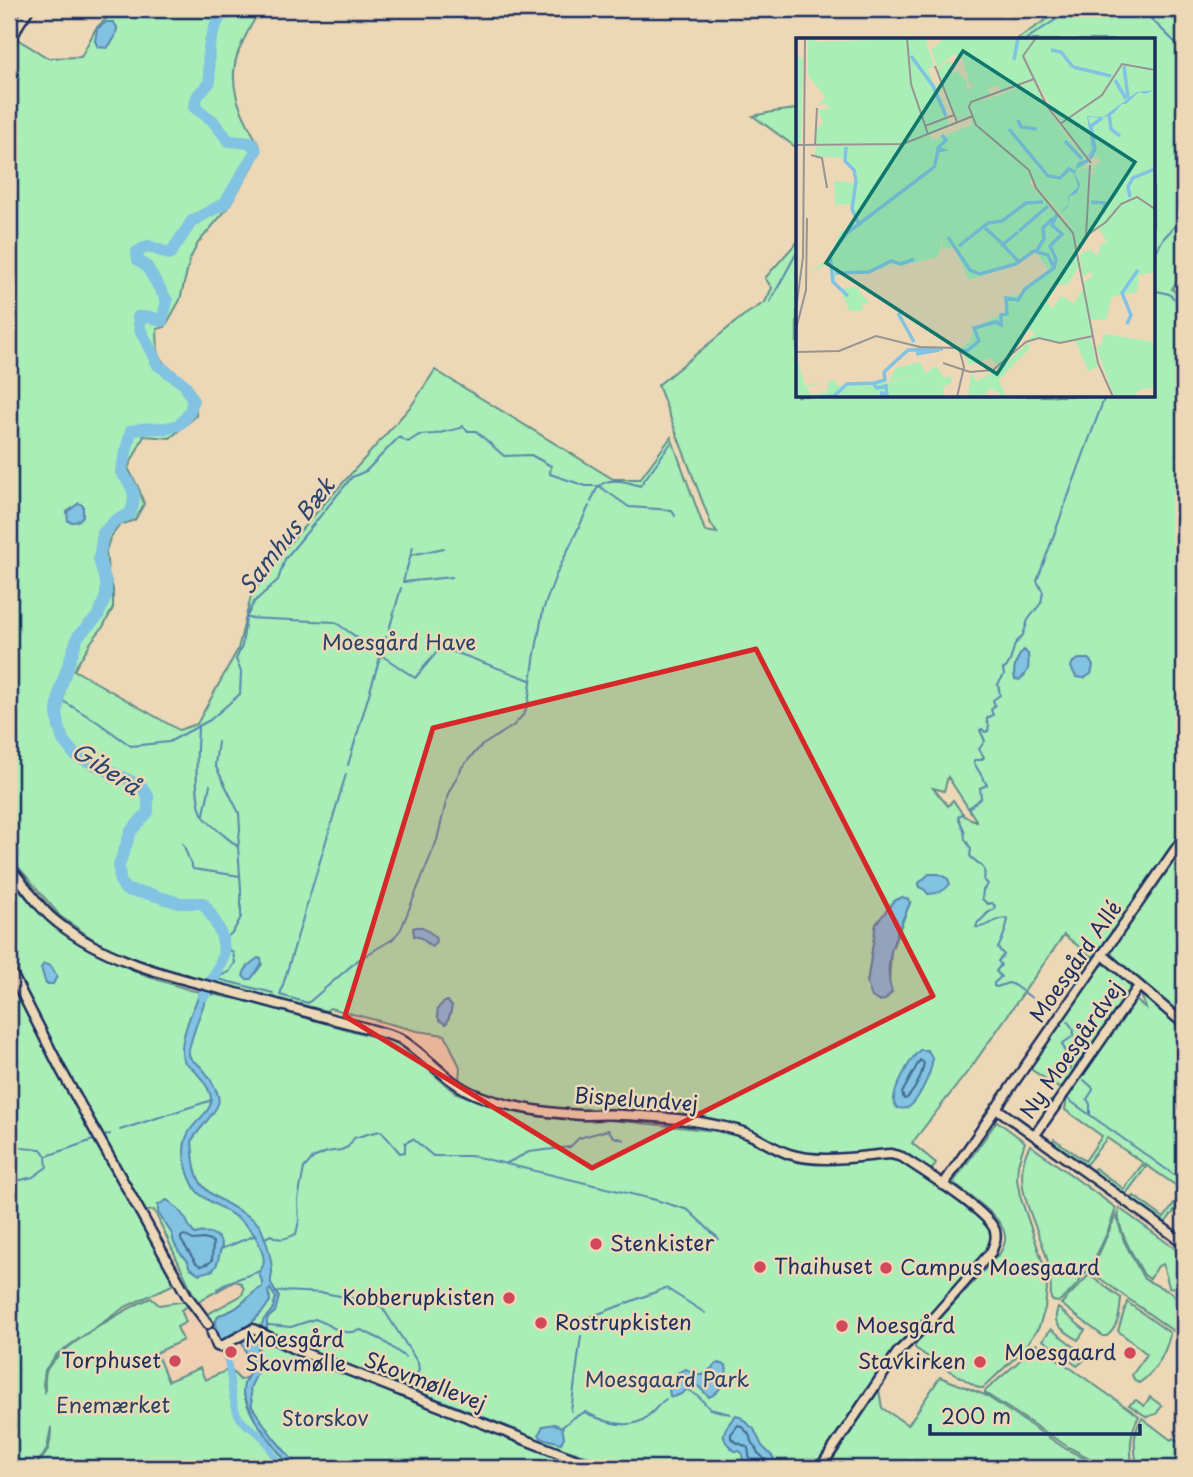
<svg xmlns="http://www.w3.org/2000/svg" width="1193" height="1477" font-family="'Playpen Sans',sans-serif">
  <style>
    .built { fill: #eecfb2 }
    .green { fill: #a9edb7; stroke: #628e8a; stroke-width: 2; fill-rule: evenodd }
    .water { fill: #82c2e2; stroke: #5987ad; stroke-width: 2 }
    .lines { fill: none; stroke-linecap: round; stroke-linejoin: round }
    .shore { stroke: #446a93; stroke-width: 2 }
    .stream { stroke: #5987ad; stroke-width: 2 }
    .canal { stroke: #82c2e2; stroke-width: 7 }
    .river { stroke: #82c2e2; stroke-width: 12 }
    .minor-casing { stroke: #1b2f5e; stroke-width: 13 }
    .minor { stroke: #ecd8b6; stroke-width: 8 }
    .marked { fill: #d62828; fill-opacity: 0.2; stroke: #d62828; stroke-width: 5; stroke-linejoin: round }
    .poi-dot { fill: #d1495b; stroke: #ecd8b6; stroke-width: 2.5 }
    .labels { text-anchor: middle; stroke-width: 5; stroke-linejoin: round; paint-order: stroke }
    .park-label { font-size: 21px; fill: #294267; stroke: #ecd8b6 }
    .street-label { font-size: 21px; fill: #1b2f5e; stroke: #ecd8b6 }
    .poi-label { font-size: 21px; fill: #1b2f5e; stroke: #ecd8b6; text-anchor: start }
    .water-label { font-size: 23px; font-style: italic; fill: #2a4572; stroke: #ecd8b6 }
    .inset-river { fill: none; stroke: #82c2e2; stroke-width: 3.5 }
    .inset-road { fill: none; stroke: #989493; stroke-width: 2 }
    .view { fill: #0f766e; fill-opacity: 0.15; stroke: #0f766e; stroke-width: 3.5 }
    .inset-edge { fill: none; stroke: #1b2f5e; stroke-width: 3.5 }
  </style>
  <rect width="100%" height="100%" fill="#ecd8b6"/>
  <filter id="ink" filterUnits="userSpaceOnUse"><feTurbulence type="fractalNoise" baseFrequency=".0143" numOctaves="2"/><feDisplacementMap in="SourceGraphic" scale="14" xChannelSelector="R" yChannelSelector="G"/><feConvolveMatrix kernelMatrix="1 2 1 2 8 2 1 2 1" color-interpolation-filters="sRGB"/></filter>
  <g filter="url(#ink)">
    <path class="built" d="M 235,1281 L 241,1283 L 244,1290 L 242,1295 L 208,1314 L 216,1331 L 240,1339 L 248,1357 L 251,1370 L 248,1377 L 240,1380 L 230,1369 L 205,1380 L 200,1368 L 168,1382 L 156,1353 L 183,1340 L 177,1327 L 181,1309 L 198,1302 Z"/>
    <g class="green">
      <path d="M 127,9 L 252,9 L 258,13 C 252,24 245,36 240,48 C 224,84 242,115 260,147 L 260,152 L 252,168 L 227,209 L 198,243 L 190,259 L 180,300 L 165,327 L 157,329 L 158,355 L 165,364 L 187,382 L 196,395 L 196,416 L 170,438 L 144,436 L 128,468 L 139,489 L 144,504 L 135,520 L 120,525 L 110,538 L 106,551 L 108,572 L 113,589 L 113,608 L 103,627 L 91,642 L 74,670 L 179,730 L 197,724 L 238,649 L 251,596 L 278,556 L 412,405 L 435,370 L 613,479 L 640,479 L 671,437 L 705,531 L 717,533 L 711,524 L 658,385 L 743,316 L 765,302 L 772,288 L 765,278 L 797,242 L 797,396 L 1153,396 L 1153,40 L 1016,40 L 1062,9 L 1160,9 L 1173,19 L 1179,9 L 1184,9 L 1184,269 L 1172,289 L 1184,301 L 1184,1191 L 1107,1138 L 1085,1166 L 1052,1143 L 1054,1139 L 1085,1161 L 1102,1136 L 1065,1110 L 1067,1095 L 1134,999 L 1146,1008 L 1141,995 L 1145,987 L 1111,955 L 1091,956 L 1064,935 L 972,1066 L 912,1143 L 936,1163 L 930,1172 L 886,1151 L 825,1154 L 807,1153 L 789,1149 L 754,1133 L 720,1121 L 661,1113 L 582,1111 L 512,1102 L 493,1098 L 459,1081 L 460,1067 L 445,1035 L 417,1031 L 330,1008 L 326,1011 L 168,971 L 103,946 L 60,916 L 9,856 L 9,293 L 15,264 L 16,243 L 9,234 L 9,55 L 17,39 L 48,58 L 81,57 L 96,28 L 109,16 L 123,17 ZM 948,777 L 976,820 L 976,821 L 964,816 L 953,800 L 948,806 L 933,788 L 944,791 ZM 910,903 L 891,951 L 889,984 L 867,984 L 876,924 Z"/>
      <path d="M 797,109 L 797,148 L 753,116 L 772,112 Z"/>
      <path d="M 9,879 L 52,925 L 74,940 L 143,975 L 190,990 L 243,1000 L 396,1043 L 404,1048 L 454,1092 L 490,1105 L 524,1111 L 717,1131 L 744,1138 L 790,1159 L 820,1164 L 843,1163 L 881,1157 L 895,1158 L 927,1177 L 979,1214 L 992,1230 C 992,1235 993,1242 990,1247 C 982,1264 961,1276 952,1292 L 920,1327 L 905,1339 L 886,1362 L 814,1468 L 616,1468 L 600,1460 L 533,1440 L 249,1326 L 263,1311 L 270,1297 L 262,1281 L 262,1287 C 244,1297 243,1309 219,1315 L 215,1322 L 212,1322 L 208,1314 L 242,1295 L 244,1289 L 241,1283 L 235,1281 L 197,1302 L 154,1210 L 143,1212 L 11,968 Z"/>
      <path d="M 1105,964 C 1115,969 1127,978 1131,989 L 1069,1081 L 1065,1085 L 1059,1088 L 1032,1070 L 1030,1064 L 1098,967 Z"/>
      <path d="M 9,975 L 174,1279 L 172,1285 L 125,1307 L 57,1354 L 45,1370 L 43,1385 L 45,1393 C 45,1388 44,1378 46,1372 C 53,1350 129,1307 151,1298 L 159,1305 L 186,1301 L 189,1305 L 181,1310 L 186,1322 L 177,1327 L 183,1340 L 156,1353 L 168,1381 L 200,1368 L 205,1380 L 230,1369 L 240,1380 L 248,1377 C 229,1398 278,1450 291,1468 L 33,1468 C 48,1454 51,1448 51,1427 C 46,1451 50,1451 31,1468 L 9,1468 Z"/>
      <path d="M 997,1121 L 1025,1142 L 1018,1164 L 1017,1179 L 1020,1196 L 1043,1263 L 1047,1289 L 1045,1308 L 1039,1327 L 1021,1352 L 983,1388 L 979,1388 L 940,1365 L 915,1348 L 916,1342 L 936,1323 L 1000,1253 C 1003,1248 1006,1242 1005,1236 C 1003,1216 968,1195 953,1183 Z"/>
      <path d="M 1030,1145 L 1116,1208 C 1106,1240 1086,1283 1058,1302 L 1053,1301 L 1051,1299 C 1051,1284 1050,1269 1046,1255 C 1035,1219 1009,1182 1030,1145 Z"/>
      <path d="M 1142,1165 L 1146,1167 L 1125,1195 L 1092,1171 L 1095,1168 L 1124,1189 Z"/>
      <path d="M 1182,1193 L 1184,1198 L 1165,1223 L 1132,1200 L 1134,1196 L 1164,1218 Z"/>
      <path d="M 1119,1208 L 1184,1255 L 1184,1259 L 1182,1258 L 1181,1260 L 1184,1263 L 1184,1279 L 1173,1288 L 1169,1287 L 1163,1264 L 1158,1266 L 1150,1279 L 1144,1275 C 1135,1258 1115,1228 1119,1208 Z"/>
      <path d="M 1116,1215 L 1124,1241 L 1144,1279 L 1172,1293 L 1184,1308 L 1184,1316 L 1173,1331 L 1091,1272 Z"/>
      <path d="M 1089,1275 L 1121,1298 C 1120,1312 1119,1326 1107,1336 L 1103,1336 L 1061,1304 Z"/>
      <path d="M 1127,1302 L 1170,1333 L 1170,1335 C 1165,1354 1156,1372 1139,1383 L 1135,1381 L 1132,1375 L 1147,1354 L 1118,1331 Z"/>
      <path d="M 1058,1308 L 1085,1330 L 1078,1340 C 1065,1330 1050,1327 1058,1308 Z"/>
      <path d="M 1051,1329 L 1088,1357 L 1077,1366 L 1043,1340 Z"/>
      <path d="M 261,1336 L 298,1354 L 586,1468 L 299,1468 L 272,1436 L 252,1407 L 250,1388 L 259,1356 L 258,1342 Z"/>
      <path d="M 1036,1344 L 1139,1416 C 1130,1432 1129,1450 1133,1468 L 1112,1468 L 1099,1463 L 1068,1447 L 985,1393 L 985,1391 L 1017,1363 Z"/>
      <path d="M 940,1377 L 985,1395 L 1066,1449 L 1104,1468 L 827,1468 L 879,1390 L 882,1408 L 908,1425 Z"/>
      <path d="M 1150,1397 L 1162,1406 L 1156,1414 L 1147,1417 L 1129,1405 L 1136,1400 L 1144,1406 Z"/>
      <path d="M 1142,1418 L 1171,1440 L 1173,1438 L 1184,1446 L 1184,1451 C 1178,1456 1176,1460 1176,1468 L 1137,1468 C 1135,1449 1131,1436 1142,1418 Z"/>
    </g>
    <g class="water">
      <path d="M 106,22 L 113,22 L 117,27 C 117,35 113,42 107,48 L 98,47 L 95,41 L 97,29 Z"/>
      <path d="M 79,503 L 83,506 L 83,516 C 78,522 75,523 68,521 L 67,512 Z"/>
      <path d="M 1024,650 L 1028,654 C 1029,666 1030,672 1019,680 L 1015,679 C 1012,669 1017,657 1024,650 Z"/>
      <path d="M 1079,659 L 1089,659 L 1093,666 L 1091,674 L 1084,678 L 1076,677 L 1071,667 L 1073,662 Z"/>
      <path d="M 929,874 L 939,874 L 948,879 L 950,884 C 944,892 937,894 928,894 L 925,890 L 919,887 L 919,883 Z"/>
      <path d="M 902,897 L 908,899 L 910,903 C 898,930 881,962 892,992 L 885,1000 L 878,1001 L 872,997 L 867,984 L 876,924 L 894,901 Z"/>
      <path d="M 416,927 L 422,927 L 435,936 L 436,941 L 432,947 L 421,938 L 414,936 L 413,928 Z"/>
      <path d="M 258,958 L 261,959 L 262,964 L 251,979 L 246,979 L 243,976 C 245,967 251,963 258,958 Z"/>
      <path d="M 44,964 L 51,966 L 57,976 L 53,984 L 46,984 L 41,968 Z"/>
      <path d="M 202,991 L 209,992 C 205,1000 187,1048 189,1054 C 190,1061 196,1062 200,1066 C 207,1073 222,1095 218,1104 C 214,1115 199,1129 192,1140 C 195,1190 202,1189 243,1213 C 250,1217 259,1222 262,1231 C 267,1242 272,1260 272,1272 C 272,1276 270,1280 271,1283 C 272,1288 277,1293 279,1297 L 275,1312 L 267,1319 L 267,1332 L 261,1329 C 263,1315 268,1318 273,1308 C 274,1305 274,1301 276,1298 L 270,1289 L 268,1292 L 270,1301 L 263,1311 L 246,1328 L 220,1344 C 215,1334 213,1324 219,1315 C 243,1309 244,1297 262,1287 L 262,1281 L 259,1274 C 260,1271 262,1268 263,1265 C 265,1260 263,1254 261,1249 C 253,1224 234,1216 213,1203 C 207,1199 200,1196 196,1190 C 187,1175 179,1151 188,1134 C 193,1122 211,1113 211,1100 C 211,1089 199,1075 192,1068 C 190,1066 186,1064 184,1061 C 176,1046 194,1004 202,991 Z"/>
      <path d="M 447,1001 L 452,1006 C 451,1011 448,1022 446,1024 L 439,1020 C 435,1011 438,1005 447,1001 Z"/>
      <path d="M 920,1050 L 927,1050 C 931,1055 932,1055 932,1061 C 932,1072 918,1101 909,1107 C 904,1110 902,1108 897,1108 C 896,1106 895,1105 894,1103 C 892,1091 911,1057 920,1050 Z"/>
      <path d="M 167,1200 C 174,1204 180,1211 185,1218 C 189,1224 189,1229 195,1234 C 207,1231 219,1232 222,1246 C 218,1254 220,1263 213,1270 L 199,1274 L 189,1267 L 188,1261 L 179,1252 L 174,1243 L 172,1234 L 158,1213 L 158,1205 Z"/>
      <path d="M 252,1332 L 261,1336 L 258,1342 L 258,1371 L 250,1388 L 252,1407 L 272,1436 L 299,1468 L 291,1468 L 255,1420 L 243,1393 L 244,1383 L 251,1370 L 248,1357 L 241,1340 Z"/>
      <path d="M 718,1363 L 726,1365 C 729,1377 720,1393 709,1397 L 698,1386 L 693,1385 C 687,1389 678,1399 670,1396 L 669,1389 L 673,1385 C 675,1374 675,1373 686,1369 L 696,1375 L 703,1375 Z"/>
      <path d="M 736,1415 L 739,1416 L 754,1429 L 762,1446 L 772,1456 L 777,1464 L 775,1467 L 747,1468 L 743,1464 L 742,1453 L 739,1451 L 735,1451 C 717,1438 723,1430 736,1415 Z"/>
      <path d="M 554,1424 L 562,1427 L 564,1437 L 561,1443 L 541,1438 L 539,1434 L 543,1426 Z"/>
    </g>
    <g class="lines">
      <g class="shore">
        <path d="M 920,1060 L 924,1063 C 922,1075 916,1089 907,1098 L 904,1099 L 902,1093 Z"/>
        <path d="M 184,1235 L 193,1240 L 204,1239 L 213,1242 L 212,1260 L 209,1263 L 201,1266 L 196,1263 L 181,1240 L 181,1237 Z"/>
        <path d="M 751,1468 L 748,1448 C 742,1443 736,1444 731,1438 L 731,1434 L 738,1425 L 741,1426 L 748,1433 L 758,1453 L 768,1462 L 770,1468"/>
      </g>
      <g class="stream">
        <path d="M 1141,9 L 1184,51"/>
        <path d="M 1025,40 L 1072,9"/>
        <path d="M 1153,257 L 1163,239 L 1184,216"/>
        <path d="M 1153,290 L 1169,294 L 1184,307"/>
        <path d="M 770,302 L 797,252"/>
        <path d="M 591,502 C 593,497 596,489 599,486 C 610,476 629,482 640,486 L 671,443"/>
        <path d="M 413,547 L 403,582 L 452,577"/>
        <path d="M 411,555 L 444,548"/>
        <path d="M 247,618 L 335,622 L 376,651"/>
        <path d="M 389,630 L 401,588"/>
        <path d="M 381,655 L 415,678 L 441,647 L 530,680"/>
        <path d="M 58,698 L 96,721 L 131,746 L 169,742 L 210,720 L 240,694 L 241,672 L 236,659 L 242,646 L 246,618 L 254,602 L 278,580 L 285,559 L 352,477 L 366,471 L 399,437 L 408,442 L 419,435 L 435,434 L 461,428 L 463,426 L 467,431 L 476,431 L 504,456 L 531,455 L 551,466 L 550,474 L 586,486 L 599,486 L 629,507 L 672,510 L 675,516"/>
        <path d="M 198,728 C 197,747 193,803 204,817 C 213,828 227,837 238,847 L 241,889 L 241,917 L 233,932 L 222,941"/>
        <path d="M 218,742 L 215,765 L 239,813 L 240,830 L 238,847"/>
        <path d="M 348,765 L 386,637"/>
        <path d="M 346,774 L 280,995 L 308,1003 L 358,960 L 393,939 L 401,929 L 437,840 L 448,794 L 462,767 L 481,746 L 513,726 L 524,714 L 528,704 L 534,660 L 543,610 L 556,575 L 589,506"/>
        <path d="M 969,808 L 981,798 L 980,788 L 987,785 L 974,763 L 974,760 L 981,760 L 984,757 L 979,749 L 985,741 L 980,730 L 982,729 L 985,732 L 988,731 L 989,725 L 987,722 L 987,718 L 993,715 L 991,710 L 995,706 L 993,700 L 1000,695 L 998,684 L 1004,675 L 1003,669 L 1006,668 L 1010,661 L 1015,644 L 1023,635 L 1028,620 L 1041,603 L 1043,592 L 1037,581 L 1105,396"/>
        <path d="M 963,813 L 958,817 L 964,830 L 965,839 L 971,849 L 970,856 C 979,866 987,864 984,880 L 988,884 L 983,890 L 982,899 L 988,904 L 992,903 L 995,906 L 993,910 C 984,913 985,919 978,922 L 976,927 C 986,929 993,919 1006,918 L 1008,920 C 1006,929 1003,939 998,948 L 1004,955 L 998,961 L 1001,965 L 996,971 L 1001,977 L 994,983 L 994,986 L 997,987 L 1008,983 L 1012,984 L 1032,998"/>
        <path d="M 204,814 L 210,785"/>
        <path d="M 183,844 L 193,869 L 240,876"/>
        <path d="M 214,978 L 273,993"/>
        <path d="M 215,978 L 229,972 L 235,963 L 233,953 L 222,943"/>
        <path d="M 1039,1002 L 1051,1010"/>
        <path d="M 1068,1022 L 1074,1030 L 1073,1036 L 1062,1044 L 1065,1050 L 1064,1059 L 1071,1069"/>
        <path d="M 1084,1080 L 1092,1087 L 1093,1090 L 1087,1099 L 1090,1104 L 1090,1114"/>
        <path d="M 1069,1100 L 1184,1182"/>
        <path d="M 1045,1103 L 1051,1101"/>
        <path d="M 9,1117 L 15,1125 C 14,1129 12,1133 12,1137 C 11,1150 32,1149 41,1149 L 46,1156 L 47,1167 L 33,1177 L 17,1181 L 11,1175 L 9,1174"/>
        <path d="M 120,1130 L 212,1100"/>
        <path d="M 102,1137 L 110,1134"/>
        <path d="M 47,1156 L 93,1140"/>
        <path d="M 507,1163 L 529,1152 L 570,1147 L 579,1138 L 608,1130 L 614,1137 L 624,1140"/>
        <path d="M 265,1238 L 271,1235 C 280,1242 287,1238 296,1234 L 299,1221 L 298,1200 L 304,1168 L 313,1158 L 327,1152 L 341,1150 L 348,1147 L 354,1138 L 371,1133 L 381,1131 L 400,1153 L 405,1152 L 405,1143 L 413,1139 L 433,1156 L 473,1156 L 656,1200 L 688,1210 L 719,1239"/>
        <path d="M 221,1249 L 256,1235"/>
        <path d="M 217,1289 L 229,1282 L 260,1271"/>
        <path d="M 275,1293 L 281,1291 L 324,1293 L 361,1300"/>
        <path d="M 367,1298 L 375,1306 L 379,1305 L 382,1307 L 418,1363 L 419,1370 L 410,1387 L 412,1389 L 524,1433"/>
        <path d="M 268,1325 L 291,1327 L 315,1319 C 335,1326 339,1337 361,1330 L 382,1340 L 405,1357"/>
        <path d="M 582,1329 L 585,1319 L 666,1288 L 705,1313"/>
        <path d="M 688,1390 L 698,1396 L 710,1409 L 730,1414"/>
        <path d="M 571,1411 L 581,1336"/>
        <path d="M 562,1427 L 573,1418 L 585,1412 C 604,1422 632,1432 649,1415 C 655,1410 659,1404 666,1399"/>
        <path d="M 777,1466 L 781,1468"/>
      </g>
      <path class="canal" d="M 224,1349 C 233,1370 228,1392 237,1413 C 242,1426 256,1429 264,1439 C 271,1448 275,1459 280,1468"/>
      <path class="river" d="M 204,995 L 212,979 L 214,978 C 217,971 221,963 223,956 C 227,938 213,917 203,903 L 179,903 L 150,894 L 126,890 L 120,881 L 119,865 L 131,831 L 148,812 L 148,796 L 141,786 L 75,755 L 63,740 L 59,727 L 57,712 L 60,689 L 78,636 L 98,616 L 106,596 L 106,583 L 99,559 L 103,533 L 116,520 L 130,514 C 138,494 133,487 121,472 L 131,431 C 160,423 183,440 193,401 L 185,385 L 158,365 L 140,329 L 138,317 L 150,317 L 162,321 L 167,301 L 147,267 L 138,260 L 137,252 L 148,246 L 170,254 L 192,221 L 225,203 L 256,151 L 252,143 L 229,141 L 212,120 L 194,107 L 198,95 L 210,82 C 207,53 207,43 220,16 L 242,9"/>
      <g class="minor-casing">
        <g id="minor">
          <path d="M 9,45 L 19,24 L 29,9"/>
          <path d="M 9,867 C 26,885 38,908 58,923 C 101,957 157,973 209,986 C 249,996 288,1007 328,1018 C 352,1024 376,1030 399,1038 C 426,1054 447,1084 477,1095 C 507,1107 549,1113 582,1115 C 596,1115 610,1114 624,1115 C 647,1116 671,1118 694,1121 C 711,1124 729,1127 746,1133 C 761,1139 774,1149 789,1154 C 821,1164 858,1156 891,1154 L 902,1157 C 921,1170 990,1212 995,1231 C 997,1239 994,1245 991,1252 L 934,1317 L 898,1352 L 820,1468"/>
          <path d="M 1102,954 L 1184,1024"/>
          <path d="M 9,968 L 61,1070 L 187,1296 L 208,1324"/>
          <path d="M 996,1108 L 1184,1243"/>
          <path d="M 1035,1135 L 1139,986"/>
          <path d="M 943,1185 L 1184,837"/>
          <path d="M 212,1333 L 217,1346 L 220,1347 L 253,1329 L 292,1348 L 355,1373 L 597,1468"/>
        </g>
      </g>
      <use href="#minor" class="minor"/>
    </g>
  </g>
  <path class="marked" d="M 756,649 L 933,996 L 592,1168 L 345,1016 L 433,728 Z"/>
  <g class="poi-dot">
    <circle cx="596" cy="1244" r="7"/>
    <circle cx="760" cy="1267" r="7"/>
    <circle cx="886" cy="1268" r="7"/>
    <circle cx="509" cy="1298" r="7"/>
    <circle cx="541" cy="1323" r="7"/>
    <circle cx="842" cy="1326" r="7"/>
    <circle cx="231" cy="1352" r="7"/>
    <circle cx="1130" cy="1353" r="7"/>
    <circle cx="175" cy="1361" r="7"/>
    <circle cx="980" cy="1362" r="7"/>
  </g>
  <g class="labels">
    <g class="park-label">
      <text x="399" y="650">Moesgård Have</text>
      <text x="667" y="1387">Moesgaard Park</text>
      <text x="113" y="1413">Enemærket</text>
      <text x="325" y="1426">Storskov</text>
    </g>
    <g class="street-label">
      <text transform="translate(1076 962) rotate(-55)" y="7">Moesgård Allé</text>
      <text transform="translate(1072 1050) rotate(-55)" y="7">Ny Moesgårdvej</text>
      <text transform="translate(636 1100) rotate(4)" y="7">Bispelundvej</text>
      <text transform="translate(425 1382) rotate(21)" y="7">Skovmøllevej</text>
    </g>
    <g class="poi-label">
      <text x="610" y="1251">Stenkister</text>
      <text x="774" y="1274">Thaihuset</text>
      <text x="900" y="1275">Campus Moesgaard</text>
      <text x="495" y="1305" text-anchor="end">Kobberupkisten</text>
      <text x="555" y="1330">Rostrupkisten</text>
      <text x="856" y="1333">Moesgård</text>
      <text x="245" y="1347">Moesgård<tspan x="245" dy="24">Skovmølle</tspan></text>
      <text x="1116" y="1360" text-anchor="end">Moesgaard</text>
      <text x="161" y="1368" text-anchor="end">Torphuset</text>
      <text x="966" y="1369" text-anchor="end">Stavkirken</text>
    </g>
    <g class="water-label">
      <text transform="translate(287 536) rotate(-52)" y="8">Samhus Bæk</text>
      <text transform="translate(106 769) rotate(33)" y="8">Giberå</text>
    </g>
  </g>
  <g transform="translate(796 38)">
    <rect width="359" height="359" fill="#ecd8b6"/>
    <path d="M 12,0 L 21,4 L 132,0 L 130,5 L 138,27 L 132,27 L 138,28 L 141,35 L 138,29 L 132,31 L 138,46 L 145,44 L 147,50 L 144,45 L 139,47 L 142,54 L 148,52 L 150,58 L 147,53 L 142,55 L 145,61 L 151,60 L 153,66 L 150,61 L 145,63 L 148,69 L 154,67 L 156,74 L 153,68 L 149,70 L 152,87 L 133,95 L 131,89 L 145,82 L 129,87 L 136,102 L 176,87 L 175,65 L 201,58 L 237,42 L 251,70 L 287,120 L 238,40 L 204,54 L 203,47 L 194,51 L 191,47 L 194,58 L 173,64 L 174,77 L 162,82 L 141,32 L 154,22 L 155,36 L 166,31 L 162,35 L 171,43 L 171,52 L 180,46 L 174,47 L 165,17 L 156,17 L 142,30 L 135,12 L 149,0 L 359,0 L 359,234 L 343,237 L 341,254 L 315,259 L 311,281 L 294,282 L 287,245 L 297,237 L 294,234 L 286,239 L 284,216 L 295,211 L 300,218 L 305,211 L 302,209 L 311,203 L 303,191 L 290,196 L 282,209 L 271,183 L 241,149 L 234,132 L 223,123 L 236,138 L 234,146 L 267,181 L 278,199 L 283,229 L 272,246 L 262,247 L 251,264 L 256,271 L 265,258 L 278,265 L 287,251 L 296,296 L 264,305 L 242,300 L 231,303 L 239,295 L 230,290 L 206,327 L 202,329 L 195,320 L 173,327 L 165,310 L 174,303 L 178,290 L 209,274 L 212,258 L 226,257 L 227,250 L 253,233 L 240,214 L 220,227 L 173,242 L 158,210 L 145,211 L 148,193 L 142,219 L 105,228 L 96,226 L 74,235 L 40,236 L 38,246 L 34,224 L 13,235 L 33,220 L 44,195 L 59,185 L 54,166 L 39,167 L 38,143 L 61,145 L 59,131 L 47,120 L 18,118 L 21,108 L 104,107 L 19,106 L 19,92 L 27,85 L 22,72 L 34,70 L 29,65 L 22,68 L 29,59 L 12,37 ZM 296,112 L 296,118 L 305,122 L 295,131 L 300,135 L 295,136 L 291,185 L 294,131 L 286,129 L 294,126 L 281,128 ZM 0,19 L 7,20 L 5,105 L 0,106 ZM 60,249 L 74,266 L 66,265 L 66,272 L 54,273 L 44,251 ZM 308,296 L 359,304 L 359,349 L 342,352 L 340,359 L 318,359 L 300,308 L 305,307 ZM 294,299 L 302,329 L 292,333 L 279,302 ZM 233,304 L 233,311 L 203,342 L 210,359 L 193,350 L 188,359 L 172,359 L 175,335 L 180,343 L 203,332 ZM 0,316 L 9,348 L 31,343 L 11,349 L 15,357 L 31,354 L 32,344 L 39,342 L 42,348 L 94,344 L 122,337 L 93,343 L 100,330 L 124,324 L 129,335 L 140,328 L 148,340 L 155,338 L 156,345 L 148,348 L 147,359 L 0,359 Z" fill="#a9edb7" fill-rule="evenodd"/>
    <path d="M 359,52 L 349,56 L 343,54 L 330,66 L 326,66 L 317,76 L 306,80 L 292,79 L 296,94 L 297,108 L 296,113 L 291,121 L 295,123 L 280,131 L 279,136 L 284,146 L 283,151 L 280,156 L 273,158 L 272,169 L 264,175 L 272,167 L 272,158 L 282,149 L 278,135 L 282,124 L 289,122 L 296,111 L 291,78 L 307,79 L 341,54 Z" fill="#82c2e2"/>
    <path class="inset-river" d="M 255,12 L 265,14 L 277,29M 115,18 L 137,48 L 150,78M 218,22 L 222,0M 328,28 L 332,60M 277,29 L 315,38M 319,42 L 330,61M 313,76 L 315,91 L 324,98M 222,82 L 225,89 L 241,91M 213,91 L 252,138 L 264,140 L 273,131 L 279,134M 269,103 L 286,121M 50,109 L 49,123 L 58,132 L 60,143 L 56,171 L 64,188M 294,121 L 299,111 L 295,88 L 306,80M 138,130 L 142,113 L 147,112 L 142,110 L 150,102 L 146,97M 334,159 L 332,149 L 337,140 L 359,131M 295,164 L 309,165 L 307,175M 189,190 L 207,206M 223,193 L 252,168M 152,199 L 174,232 L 184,236 L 220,226 L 238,213 L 252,217 L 258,230M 163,208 L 192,185 L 206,183 L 230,165 L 247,164M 205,208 L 222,194M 208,208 L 223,224M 241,212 L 248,201 L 247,190 L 257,180M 34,217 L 37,244 L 52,258M 35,217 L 51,195 L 137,130M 39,235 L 73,234 L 95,223 L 105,226 L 118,221M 102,275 L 118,304M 331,286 L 335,277 L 326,255 L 342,232M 163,312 L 171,313 L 183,303 L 178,290 L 200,284 L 205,287 L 205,277 L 211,276 L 210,260 L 222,262 L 229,251 L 258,230 L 260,221 L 254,208 L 266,196 L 256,187 L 261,176M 120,316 L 143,312M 77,345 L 81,350 L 90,348 L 91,358 L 86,355 L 85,359M 78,345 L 89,342 L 88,334 L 112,312 L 147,311M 25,359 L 38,358 L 51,346 L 78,345"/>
    <path class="inset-road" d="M 111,0 L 115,46 L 132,96M 240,0 L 227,18 L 251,68 L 295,125M 139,28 L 161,84M 238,41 L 175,64 L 173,69 L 180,87 L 233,132 L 240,150 L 277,195 L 302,325 L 317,359M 264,86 L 306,57 L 326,26 L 359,32M 129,88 L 158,77M 0,107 L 107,106 L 177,78M 19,107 L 21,70M 15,117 L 26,120 L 31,150M 290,198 L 294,127M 281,212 L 290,198 L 310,184 L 325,166 L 341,159 L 359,171M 256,253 L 280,216M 0,271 L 7,219 L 9,0M 0,291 L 10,252 L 11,180M 0,314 L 43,313 L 80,298 L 124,309 L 163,310 L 168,329 L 161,359M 147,325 L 174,334 L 197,332 L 230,304 L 243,300 L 264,305 L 297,298"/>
    <path class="view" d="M 167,13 L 339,124 L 201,336 L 30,225 Z"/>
    <rect width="359" height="359" class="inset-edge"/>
  </g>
  <rect width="1193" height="1477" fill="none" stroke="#ecd8b6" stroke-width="35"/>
  <rect x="18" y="18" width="1158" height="1442" fill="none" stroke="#1b2f5e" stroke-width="2.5" filter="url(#ink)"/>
  <path d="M930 1424v10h210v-10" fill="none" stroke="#1b2f5e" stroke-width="3.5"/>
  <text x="941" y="1424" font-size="21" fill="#1b2f5e" stroke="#ecd8b6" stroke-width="5" paint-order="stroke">200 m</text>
</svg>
